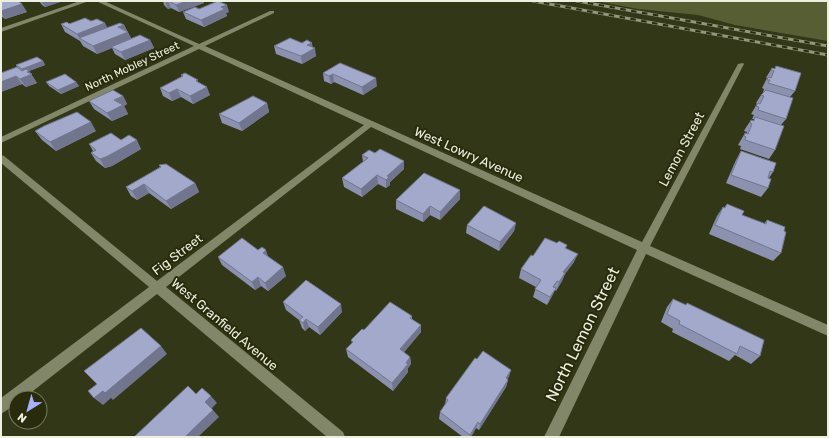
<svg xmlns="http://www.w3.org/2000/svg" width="829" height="438" font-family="Rubik,sans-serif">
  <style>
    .green { fill: #575e34 }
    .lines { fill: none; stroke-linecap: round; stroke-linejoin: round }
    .minor { fill: #828769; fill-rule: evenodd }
    .rail-casing { stroke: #93977e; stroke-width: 3 }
    .rail { stroke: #282c0d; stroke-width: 2; stroke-dasharray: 5.5; stroke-linecap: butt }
    .wall { fill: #8b91af }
    .shaded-wall { fill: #71768e }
    .building { fill: #a2a9cb; stroke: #71768e }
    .labels { text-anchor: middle; stroke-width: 4; stroke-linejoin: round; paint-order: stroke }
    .far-street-label { font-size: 11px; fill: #edf0de; stroke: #282c0d }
    .street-label { font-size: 13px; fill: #edf0de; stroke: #282c0d }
    .near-street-label { font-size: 16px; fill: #edf0de; stroke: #282c0d }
  </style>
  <rect width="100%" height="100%" fill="#323717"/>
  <path class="green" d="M 596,1 L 828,1 L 828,41 L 735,25 L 698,15 L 638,9 Z"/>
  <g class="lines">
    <g class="minor">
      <path d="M 80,1 L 89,1 L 1,32 L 1,28 Z"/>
      <path d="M 96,1 L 104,1 L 199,44 L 270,11 L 274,11 L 274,13 L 205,46 L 642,242 L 738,64 L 743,63 L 744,64 L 650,246 L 828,325 L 828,336 L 646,254 L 559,437 L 544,437 L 637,250 L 371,127 L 166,287 L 343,432 L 345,437 L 327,437 L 157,294 L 24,398 L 16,398 L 16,404 L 1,414 L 1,398 L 149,287 L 1,163 L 1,155 L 4,156 L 157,281 L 364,125 L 199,49 L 1,143 L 1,137 L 194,46 Z"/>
    </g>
    <g class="rail-casing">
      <g id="rail">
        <path d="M 533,1 L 828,55"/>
        <path d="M 577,1 L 828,46"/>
      </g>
    </g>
    <use href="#rail" class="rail"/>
  </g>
  <g class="wall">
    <path d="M 1,1 L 27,12 L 5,19 L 1,16 Z"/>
    <path d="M 39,1 L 63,1 L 45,7 L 42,5 Z"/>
    <path d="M 163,1 L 203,1 L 204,3 L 179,12 L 171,8 L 168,9 L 164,5 Z"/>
    <path d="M 199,9 L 229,12 L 226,13 L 227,16 L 204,27 L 186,19 L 183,12 Z"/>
    <path d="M 91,21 L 107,28 L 124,25 L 131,38 L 150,40 L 154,48 L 125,60 L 115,54 L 112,48 L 97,54 L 83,46 L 80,41 L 65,32 L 61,24 Z"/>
    <path d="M 302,43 L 313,48 L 316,56 L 302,64 L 276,54 L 274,46 Z"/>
    <path d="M 43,61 L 45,65 L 29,71 L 37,83 L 26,87 L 22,84 L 1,92 L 17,67 L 16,65 Z"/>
    <path d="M 340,63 L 377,86 L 363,95 L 334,82 L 331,84 L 324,81 L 323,73 Z"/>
    <path d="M 776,66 L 795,91 L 790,97 L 786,119 L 781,125 L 775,150 L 769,159 L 740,149 L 741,146 L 738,145 L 745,133 L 746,134 L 747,132 L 744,131 L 745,129 L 751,120 L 753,121 L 754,119 L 752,119 L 754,115 L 751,114 L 757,104 L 756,103 L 761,95 L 764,92 L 763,92 L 764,89 L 762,88 L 767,78 L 766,78 L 767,76 L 772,68 L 774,69 Z"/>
    <path d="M 181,75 L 200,83 L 210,95 L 193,104 L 181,97 L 172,101 L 163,96 L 160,88 L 182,77 Z"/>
    <path d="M 46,82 L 76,82 L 79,86 L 61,94 L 49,86 Z"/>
    <path d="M 123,96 L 127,104 L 124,106 L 128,114 L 112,121 L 94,109 L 89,101 Z"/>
    <path d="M 267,103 L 269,112 L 242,131 L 222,123 L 219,114 Z"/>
    <path d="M 35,131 L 96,131 L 56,151 L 42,140 Z"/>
    <path d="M 121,140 L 141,149 L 112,166 L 105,168 L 96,161 L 91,153 L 93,151 L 89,144 Z"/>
    <path d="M 741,151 L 773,172 L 769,178 L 768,188 L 761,197 L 726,183 L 736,160 Z"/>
    <path d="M 375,153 L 404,161 L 404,169 L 390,182 L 390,185 L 386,188 L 378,184 L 362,197 L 344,187 L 342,178 L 363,162 L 362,155 Z"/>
    <path d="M 159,165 L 195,183 L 199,192 L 171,209 L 149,193 L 137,200 L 131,196 L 126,187 L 160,167 Z"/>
    <path d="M 460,190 L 460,199 L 440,220 L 430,215 L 423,222 L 396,209 L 396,200 Z"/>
    <path d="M 727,204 L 742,215 L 764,224 L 767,220 L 784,231 L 781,253 L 773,261 L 709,234 L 717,216 L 723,207 L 724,208 Z"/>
    <path d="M 516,223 L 514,231 L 499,251 L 466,233 L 467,225 Z"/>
    <path d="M 557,243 L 567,245 L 566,248 L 574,262 L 565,274 L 562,281 L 556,291 L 555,290 L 552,296 L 547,305 L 533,297 L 536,287 L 519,278 L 521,269 L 533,256 Z"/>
    <path d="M 218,257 L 269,257 L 286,276 L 268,291 L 261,286 L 255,290 L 222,265 Z"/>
    <path d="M 673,299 L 686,305 L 687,303 L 760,356 L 751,364 L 735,355 L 729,361 L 672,332 L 673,329 L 661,322 L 667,307 Z"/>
    <path d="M 283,302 L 342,312 L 320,335 L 309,327 L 305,331 L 302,328 L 299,320 L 286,310 Z"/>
    <path d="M 412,316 L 412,319 L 421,332 L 404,352 L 410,357 L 411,364 L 408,368 L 408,372 L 393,391 L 348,357 L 346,349 L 352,343 L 351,340 L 364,330 Z"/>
    <path d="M 477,359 L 511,370 L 507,379 L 508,380 L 506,387 L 479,430 L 476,428 L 471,437 L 463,437 L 439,419 L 440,412 L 445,405 L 446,398 Z"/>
  </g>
  <g class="shaded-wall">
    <path d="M 41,1 L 63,1 L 45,7 Z"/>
    <path d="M 165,1 L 168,1 L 171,8 L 168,9 Z"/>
    <path d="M 187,1 L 203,1 L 204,3 L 179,12 L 176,5 Z"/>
    <path d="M 22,4 L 27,12 L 5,19 L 1,13 L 1,11 Z"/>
    <path d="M 227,5 L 229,12 L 226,13 L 227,16 L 204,27 L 201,20 L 221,7 Z"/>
    <path d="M 105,23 L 109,31 L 80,39 L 77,34 Z"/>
    <path d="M 124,25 L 132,40 L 111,47 L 112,48 L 97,54 L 93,46 L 118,27 Z"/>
    <path d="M 150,40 L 154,48 L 125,60 L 121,52 Z"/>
    <path d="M 312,43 L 313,49 L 315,48 L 316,56 L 302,64 L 301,56 L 307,45 Z"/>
    <path d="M 43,61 L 45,65 L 29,71 L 37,83 L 26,87 L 20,79 L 24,73 L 22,69 Z"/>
    <path d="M 333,74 L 334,82 L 331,84 L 329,76 Z"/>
    <path d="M 16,76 L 22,84 L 1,92 L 1,82 Z"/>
    <path d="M 376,78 L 377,86 L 363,95 L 362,87 Z"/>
    <path d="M 76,82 L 79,86 L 61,94 L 58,90 Z"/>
    <path d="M 207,87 L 210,95 L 193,104 L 190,96 Z"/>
    <path d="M 177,89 L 181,97 L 172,101 L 169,93 Z"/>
    <path d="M 123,96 L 127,104 L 124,106 L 128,114 L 112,121 L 107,113 L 114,100 Z"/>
    <path d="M 267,103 L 269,112 L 242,131 L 239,123 Z"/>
    <path d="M 91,122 L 96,131 L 56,151 L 50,142 Z"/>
    <path d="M 137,140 L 141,149 L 112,166 L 105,168 L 100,159 Z"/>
    <path d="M 404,161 L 404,169 L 390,182 L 390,185 L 386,188 L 386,180 L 387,176 Z"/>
    <path d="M 377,175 L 378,184 L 362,197 L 361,189 Z"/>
    <path d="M 195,183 L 199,192 L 171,209 L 166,201 Z"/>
    <path d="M 144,184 L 149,193 L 137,200 L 132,191 Z"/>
    <path d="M 460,190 L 460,199 L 440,220 L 440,212 Z"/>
    <path d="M 430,206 L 430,215 L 423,222 L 423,214 Z"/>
    <path d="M 516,223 L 514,231 L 499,251 L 500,242 Z"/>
    <path d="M 266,250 L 269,259 L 263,253 Z"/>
    <path d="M 578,254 L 574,262 L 565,274 L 562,281 L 556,291 L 563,272 Z"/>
    <path d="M 283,267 L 286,276 L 268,291 L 265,283 Z"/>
    <path d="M 258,277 L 261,286 L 255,290 L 252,282 Z"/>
    <path d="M 556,288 L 552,296 L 547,305 L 550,297 Z"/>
    <path d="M 341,304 L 342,312 L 320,335 L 318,327 Z"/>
    <path d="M 306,319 L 309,327 L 305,331 L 303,323 Z"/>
    <path d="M 421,325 L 421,332 L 400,357 L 400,349 Z"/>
    <path d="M 161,346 L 167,354 L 113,400 L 111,398 L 103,405 L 94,398 Z"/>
    <path d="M 410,357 L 411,364 L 408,368 L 408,372 L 393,391 L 392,383 L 406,363 Z"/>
    <path d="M 511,370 L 509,377 L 504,385 L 506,378 Z"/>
    <path d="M 508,380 L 506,387 L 479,430 L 480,424 Z"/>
    <path d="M 211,396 L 217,403 L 211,409 L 205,402 Z"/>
    <path d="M 213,410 L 219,417 L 198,437 L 185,437 Z"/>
    <path d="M 478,422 L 476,428 L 471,437 L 469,437 L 470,435 Z"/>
  </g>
  <g class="building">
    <path d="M 1,1 L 18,1 L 22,4 L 1,11 Z"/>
    <path d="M 169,1 L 187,1 L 176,5 Z"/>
    <path d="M 218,1 L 227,5 L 221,7 L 225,9 L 201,20 L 183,12 L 195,7 L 199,9 Z"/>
    <path d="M 85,18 L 91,21 L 97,19 L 105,23 L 77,34 L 61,24 L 67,22 L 69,24 Z"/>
    <path d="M 120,23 L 124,25 L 118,27 L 128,32 L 93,46 L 79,38 Z"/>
    <path d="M 140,35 L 150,40 L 121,52 L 111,47 Z"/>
    <path d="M 290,38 L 302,43 L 307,40 L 312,43 L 307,45 L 315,48 L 301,56 L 274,46 Z"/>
    <path d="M 37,57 L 43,61 L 22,69 L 16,65 Z"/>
    <path d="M 340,63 L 376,78 L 362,87 L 333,74 L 329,76 L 323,73 Z"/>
    <path d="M 776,66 L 801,73 L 795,91 L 768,83 L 770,80 L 767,80 L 768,77 L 771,78 L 774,71 L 771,70 L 772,68 L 775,69 Z"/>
    <path d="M 17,67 L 22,71 L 26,69 L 29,71 L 27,72 L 32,74 L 20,79 L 16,76 L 1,82 L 1,73 Z"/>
    <path d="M 185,73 L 198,80 L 196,81 L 207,87 L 190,96 L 177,89 L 169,93 L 160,88 L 183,76 L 181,75 Z"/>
    <path d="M 65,74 L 76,82 L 58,90 L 46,82 Z"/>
    <path d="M 113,90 L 123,96 L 114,100 L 123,105 L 107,113 L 89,101 Z"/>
    <path d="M 766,90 L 793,98 L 786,119 L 758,110 L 759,107 L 756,106 L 758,103 L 760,104 L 764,96 L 761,95 Z"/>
    <path d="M 253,96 L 267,103 L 239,123 L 219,114 Z"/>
    <path d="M 77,112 L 91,122 L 50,142 L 35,131 L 44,126 Z"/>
    <path d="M 755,117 L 784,126 L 775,150 L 745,140 L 746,137 L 744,136 L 745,133 L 748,134 L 752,124 L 750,123 L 751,120 L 754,121 Z"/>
    <path d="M 111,133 L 121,140 L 129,135 L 137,140 L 106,157 L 100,159 L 91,153 L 96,150 L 89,144 Z"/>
    <path d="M 380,149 L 404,161 L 387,176 L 389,177 L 386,180 L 377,175 L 361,189 L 342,178 L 368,158 L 362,155 L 369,150 L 375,153 Z"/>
    <path d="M 741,151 L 776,163 L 773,172 L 770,171 L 768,178 L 771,179 L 768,188 L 731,175 Z"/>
    <path d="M 166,164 L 195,183 L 166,201 L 144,184 L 132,191 L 126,187 L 161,167 L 159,165 Z"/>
    <path d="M 424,173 L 460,190 L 440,212 L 430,206 L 423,214 L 396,200 Z"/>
    <path d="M 727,204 L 744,211 L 742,215 L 766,224 L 767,220 L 785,227 L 784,231 L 786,232 L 781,253 L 715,225 L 723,207 L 725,208 Z"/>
    <path d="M 484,206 L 516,223 L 500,242 L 467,225 Z"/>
    <path d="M 242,238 L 258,250 L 262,247 L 266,250 L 263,253 L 283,267 L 265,283 L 258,277 L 252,282 L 218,257 Z"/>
    <path d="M 545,238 L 557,243 L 559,241 L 567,245 L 565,248 L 578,254 L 563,272 L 565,273 L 559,282 L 557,281 L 553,287 L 556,288 L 550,297 L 535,289 L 541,280 L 521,269 L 531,255 L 533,256 Z"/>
    <path d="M 306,280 L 341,304 L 318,327 L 306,319 L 303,323 L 299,320 L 303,317 L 283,302 Z"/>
    <path d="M 673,299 L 686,305 L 687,303 L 764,340 L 760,356 L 740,346 L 737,354 L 679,324 L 680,321 L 667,314 Z"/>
    <path d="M 390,302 L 412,316 L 410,318 L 421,325 L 400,349 L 410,357 L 406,363 L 408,364 L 392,383 L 346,349 L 353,342 L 351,340 L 362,329 L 364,330 Z"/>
    <path d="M 141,328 L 161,346 L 105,393 L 103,391 L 94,398 L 88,391 L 97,384 L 84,371 Z"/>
    <path d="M 483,351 L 511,370 L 506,378 L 508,380 L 480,424 L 478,422 L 470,435 L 440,412 L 448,400 L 446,398 L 475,358 L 477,359 Z"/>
    <path d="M 188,386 L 196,394 L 202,388 L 211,396 L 205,402 L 213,410 L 185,437 L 134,437 Z"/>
  </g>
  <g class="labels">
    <g class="far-street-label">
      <text transform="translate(132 66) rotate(-25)" y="4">North Mobley Street</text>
    </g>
    <g class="street-label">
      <text transform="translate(681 149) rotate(-62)" y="5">Lemon Street</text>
      <text transform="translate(469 154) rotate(24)" y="5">West Lowry Avenue</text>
      <text transform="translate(177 254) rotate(-37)" y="5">Fig Street</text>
      <text transform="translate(225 324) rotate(40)" y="5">West Granfield Avenue</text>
    </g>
    <g class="near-street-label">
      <text transform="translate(582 334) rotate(-64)" y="6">North Lemon Street</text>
    </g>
  </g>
  <rect width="829" height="438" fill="none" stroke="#edf0de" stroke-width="4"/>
  <g transform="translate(28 410) rotate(217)"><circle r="19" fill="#282c0d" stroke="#777a61"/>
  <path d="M0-3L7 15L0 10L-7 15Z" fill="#a5b1fc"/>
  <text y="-6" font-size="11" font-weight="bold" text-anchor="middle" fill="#edf0de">N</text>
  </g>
</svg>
